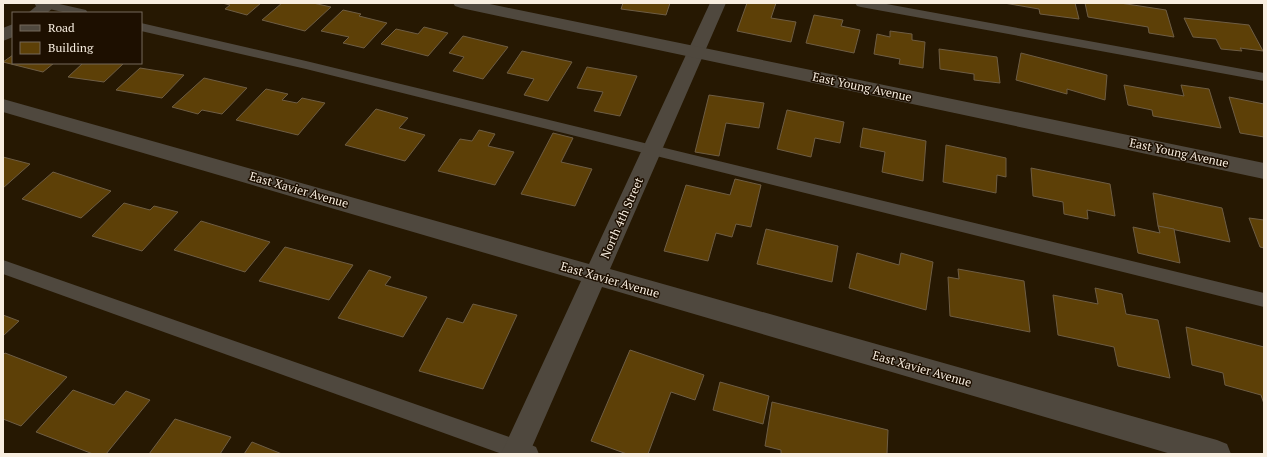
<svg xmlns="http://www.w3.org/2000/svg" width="1267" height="457" font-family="'PT Serif',serif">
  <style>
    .building { fill: #5d4007; stroke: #6e5d44 }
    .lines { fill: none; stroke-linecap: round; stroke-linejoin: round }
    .service { fill: #4f483e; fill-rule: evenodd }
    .minor { fill: #4f483e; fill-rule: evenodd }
    .tertiary { fill: #4f483e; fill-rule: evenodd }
    .labels { text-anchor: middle; stroke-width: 3; stroke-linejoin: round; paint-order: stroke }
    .street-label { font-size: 12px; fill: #f8eee0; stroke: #1d0f00 }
  </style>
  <rect width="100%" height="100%" fill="#261802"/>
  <g class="building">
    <path d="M 222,3 L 261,3 L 247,15 L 225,9 L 230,5 Z"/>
    <path d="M 282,3 L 313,3 L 331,7 L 305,31 L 262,20 Z"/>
    <path d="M 623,3 L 670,3 L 666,15 L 621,9 Z"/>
    <path d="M 747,3 L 776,3 L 771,18 L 796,22 L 791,42 L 737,31 Z"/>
    <path d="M 1004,3 L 1075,3 L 1079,19 L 1040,14 L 1039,9 Z"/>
    <path d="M 1085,3 L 1120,3 L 1166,10 L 1174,37 L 1149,33 L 1148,27 L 1088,17 Z"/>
    <path d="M 343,10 L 361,14 L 359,16 L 387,23 L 364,48 L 343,43 L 349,37 L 321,31 Z"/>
    <path d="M 814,15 L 843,20 L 841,26 L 860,30 L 854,53 L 806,43 Z"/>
    <path d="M 1184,18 L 1249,25 L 1263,51 L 1240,48 L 1242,51 L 1221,49 L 1216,39 L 1193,37 Z"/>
    <path d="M 424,27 L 448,33 L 428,56 L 381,44 L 396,29 L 418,34 Z"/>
    <path d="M 890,31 L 912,34 L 912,40 L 925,42 L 923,68 L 899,64 L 900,59 L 874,54 L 877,34 L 890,37 Z"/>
    <path d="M 463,36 L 508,47 L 483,79 L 453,71 L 464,57 L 449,53 Z"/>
    <path d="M 939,49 L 997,57 L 1000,83 L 974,80 L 974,74 L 940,69 Z"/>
    <path d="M 522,51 L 572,62 L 548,101 L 524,95 L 534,79 L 507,73 Z"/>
    <path d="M 1021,53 L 1107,75 L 1105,100 L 1067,89 L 1067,94 L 1016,80 Z"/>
    <path d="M 13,55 L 13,63 L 54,63 L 43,72 L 3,62 Z"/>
    <path d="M 83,63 L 124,63 L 104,82 L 68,77 Z"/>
    <path d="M 587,67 L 637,76 L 620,116 L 594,111 L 603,92 L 577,88 Z"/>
    <path d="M 140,68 L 184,75 L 162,98 L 116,90 Z"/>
    <path d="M 204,78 L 247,88 L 222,114 L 202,110 L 198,114 L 172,107 Z"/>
    <path d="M 1124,85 L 1184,96 L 1181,85 L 1209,89 L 1221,128 L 1153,116 L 1152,110 L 1128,105 Z"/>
    <path d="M 266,89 L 288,94 L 282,100 L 297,103 L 302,98 L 325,103 L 298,135 L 236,120 Z"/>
    <path d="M 709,95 L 764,103 L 759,128 L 726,123 L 719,156 L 695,152 Z"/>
    <path d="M 1229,97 L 1264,104 L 1264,137 L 1240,133 Z"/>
    <path d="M 376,109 L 408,118 L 399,128 L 425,135 L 405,161 L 345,145 Z"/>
    <path d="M 787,110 L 844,122 L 840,143 L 815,138 L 811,157 L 777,149 Z"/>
    <path d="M 863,128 L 926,141 L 923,181 L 882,172 L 885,152 L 860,147 Z"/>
    <path d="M 479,130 L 495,134 L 488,146 L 514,152 L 495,185 L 438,171 L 460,139 L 472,141 Z"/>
    <path d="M 553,133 L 573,138 L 561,162 L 592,169 L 575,206 L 521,194 Z"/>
    <path d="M 946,145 L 1006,158 L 1006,177 L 997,175 L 996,193 L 943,182 Z"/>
    <path d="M 3,157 L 30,164 L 3,188 Z"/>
    <path d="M 1031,168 L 1110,184 L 1115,216 L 1087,210 L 1088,219 L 1064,214 L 1063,202 L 1033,196 Z"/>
    <path d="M 53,172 L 111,191 L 81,218 L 22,199 Z"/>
    <path d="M 735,179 L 761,185 L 751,227 L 736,224 L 732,237 L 716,233 L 708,261 L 664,251 L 686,185 L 730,195 Z"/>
    <path d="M 1153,193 L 1222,208 L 1230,242 L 1158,226 Z"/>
    <path d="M 124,203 L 150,210 L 154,206 L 178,212 L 142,251 L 92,236 Z"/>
    <path d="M 1249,218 L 1264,220 L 1264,248 L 1260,247 Z"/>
    <path d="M 201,221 L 270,242 L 245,272 L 174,250 Z"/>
    <path d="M 1158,226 L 1174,229 L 1180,263 L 1138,253 L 1133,227 L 1160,233 Z"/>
    <path d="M 766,229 L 838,246 L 832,282 L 757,264 Z"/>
    <path d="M 285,247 L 353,265 L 329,300 L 259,281 Z"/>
    <path d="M 857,253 L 899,265 L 901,253 L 933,262 L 926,310 L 849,288 Z"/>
    <path d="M 958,269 L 1024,281 L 1030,332 L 950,316 L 948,277 L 959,279 Z"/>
    <path d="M 369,270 L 391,277 L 385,285 L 427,297 L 403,337 L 338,318 Z"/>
    <path d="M 1095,288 L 1122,294 L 1126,314 L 1158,320 L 1170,378 L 1118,366 L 1114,347 L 1058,335 L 1053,295 L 1098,304 Z"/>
    <path d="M 473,304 L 517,315 L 483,389 L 419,371 L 447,318 L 463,323 Z"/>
    <path d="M 3,315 L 19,321 L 3,336 Z"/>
    <path d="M 1186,327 L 1264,347 L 1264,404 L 1261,395 L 1225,385 L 1223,373 L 1192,365 Z"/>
    <path d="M 630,350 L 704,375 L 695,400 L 671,392 L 648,454 L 627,454 L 591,441 Z"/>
    <path d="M 5,353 L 67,377 L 21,426 L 3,419 L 3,355 Z"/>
    <path d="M 720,382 L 769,396 L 763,424 L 713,410 Z"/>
    <path d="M 73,390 L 114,405 L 126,391 L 150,400 L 106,454 L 93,454 L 36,432 Z"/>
    <path d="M 772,402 L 888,430 L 887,454 L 781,454 L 781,450 L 765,446 Z"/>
    <path d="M 175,419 L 231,437 L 220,454 L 149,454 Z"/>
    <path d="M 252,442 L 282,454 L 244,454 Z"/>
  </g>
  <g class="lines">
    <g class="service">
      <path d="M 34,3 L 55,3 L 86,10 L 88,13 L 67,13 L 36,6 Z"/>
      <path d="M 855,3 L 881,3 L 1264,73 L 1264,81 L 861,7 L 857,6 Z"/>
      <path d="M 141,23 L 306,61 L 1264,293 L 1264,307 L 306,69 L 141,31 Z"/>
      <path d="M 3,260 L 529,444 L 536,447 L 539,454 L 502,454 L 3,274 Z"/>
    </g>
    <g class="minor">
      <path d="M 40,3 L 59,3 L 47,13 L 28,13 Z"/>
      <path d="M 710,3 L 726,3 L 610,269 L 1217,440 L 1227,444 L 1231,454 L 1171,454 L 602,287 L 529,454 L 501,454 L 581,281 L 3,112 L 3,99 L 589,264 Z"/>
      <path d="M 13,24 L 13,37 L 3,41 L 3,28 Z"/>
    </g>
    <path class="tertiary" d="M 453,3 L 485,3 L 1264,163 L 1264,179 L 461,8 L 455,6 Z"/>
  </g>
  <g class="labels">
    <g class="street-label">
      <text transform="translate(862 87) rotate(12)" y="4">East Young Avenue</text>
      <text transform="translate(1179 153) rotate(12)" y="4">East Young Avenue</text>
      <text transform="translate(299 190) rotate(16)" y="4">East Xavier Avenue</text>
      <text transform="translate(622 218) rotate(-66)" y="4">North 4th Street</text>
      <text transform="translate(610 280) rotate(16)" y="4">East Xavier Avenue</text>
      <text transform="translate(922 369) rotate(16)" y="4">East Xavier Avenue</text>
    </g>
  </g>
  <rect width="1267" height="457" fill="none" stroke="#f8eee0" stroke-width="8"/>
  <rect x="12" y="12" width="130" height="52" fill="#1d0f00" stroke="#75685a"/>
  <rect x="20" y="25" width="20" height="6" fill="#4f483e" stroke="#75685a"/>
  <text x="48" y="32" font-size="12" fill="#f8eee0">Road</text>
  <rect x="20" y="42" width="20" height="12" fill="#5d4007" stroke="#75685a"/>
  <text x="48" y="52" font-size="12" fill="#f8eee0">Building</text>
</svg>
